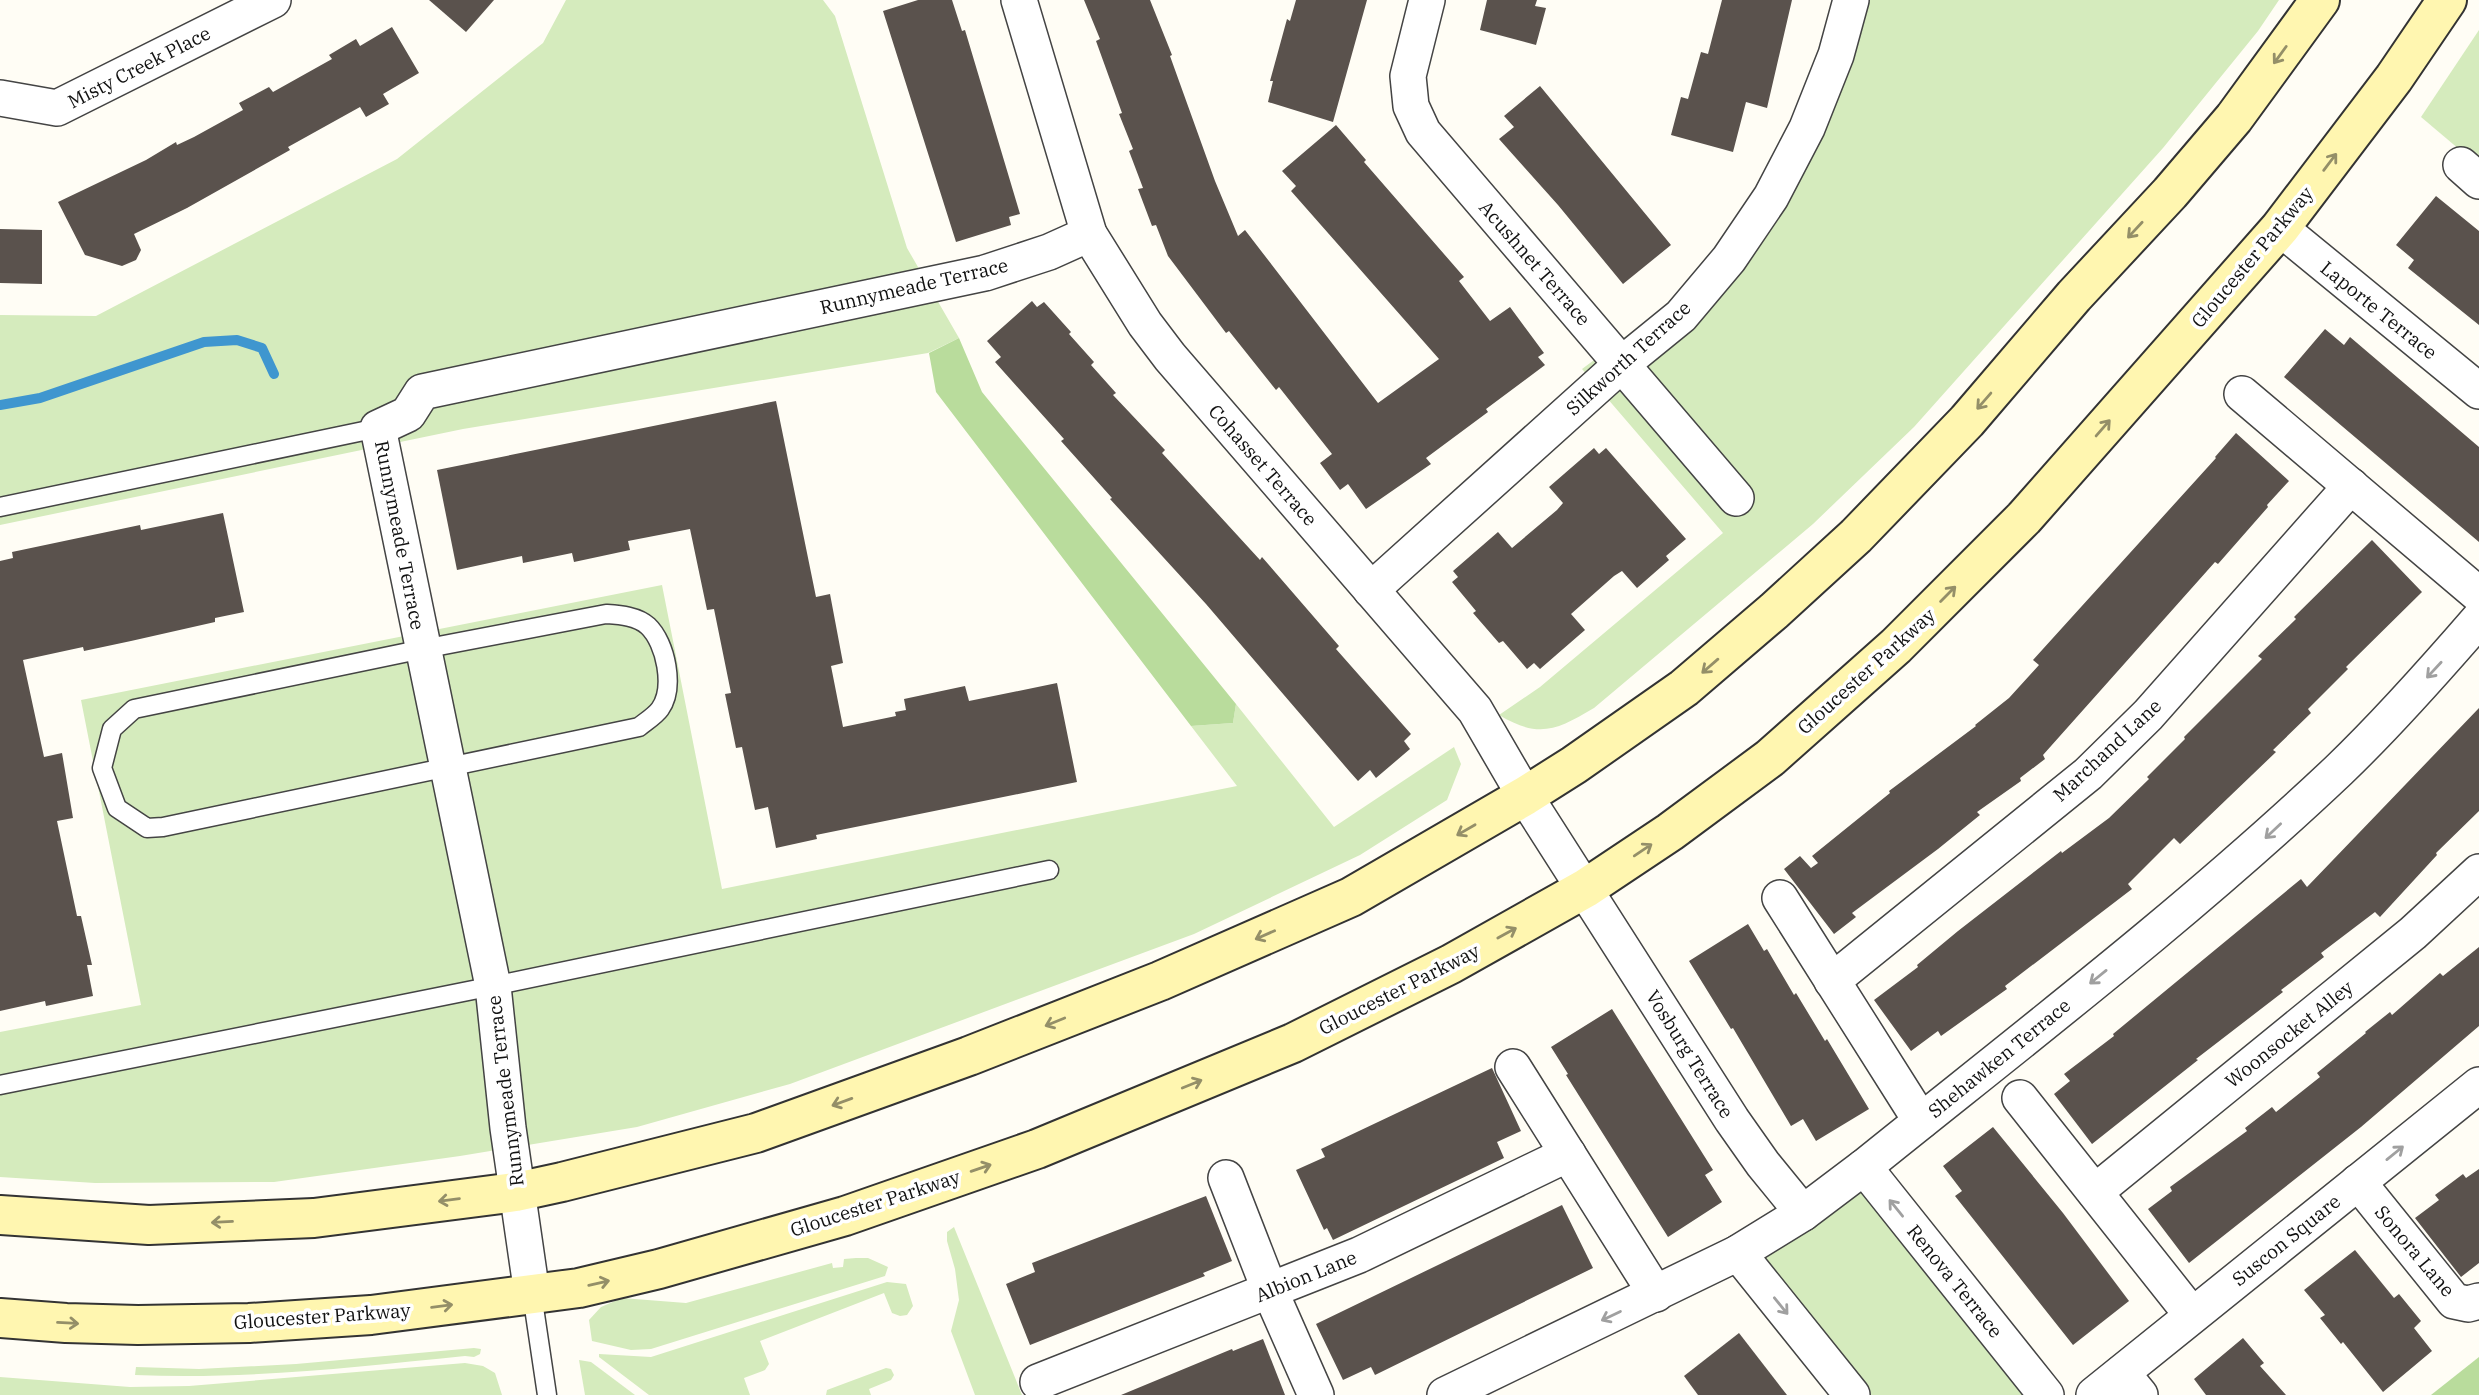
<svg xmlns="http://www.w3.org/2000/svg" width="2479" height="1395" font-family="'IBM Plex Serif',serif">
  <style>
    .green { fill: #d5ebbd }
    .forest { fill: #b9dc9c }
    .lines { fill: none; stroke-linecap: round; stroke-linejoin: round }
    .stream { stroke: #3f96cf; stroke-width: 10 }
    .building { fill: #5a524d }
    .service-casing { stroke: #444; stroke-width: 21 }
    .minor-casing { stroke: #444; stroke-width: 38 }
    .secondary-casing { stroke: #333; stroke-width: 42 }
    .service { stroke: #fff; stroke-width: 18 }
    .minor { stroke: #fff; stroke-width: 35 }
    .secondary { stroke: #fff6b0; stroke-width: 38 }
    .oneway { stroke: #948f68 }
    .oneway2 { stroke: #a0a0a0 }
    .labels { text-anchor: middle; stroke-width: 7; stroke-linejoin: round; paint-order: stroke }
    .street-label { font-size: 19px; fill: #111; stroke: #fff }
  </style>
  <rect width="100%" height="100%" fill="#fffdf5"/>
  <g class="green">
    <path d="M 566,0 L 823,0 L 835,16 L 907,248 L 959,338 L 928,353 L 463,429 L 0,525 L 0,315 L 96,316 L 397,159 L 543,43 Z"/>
    <path d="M 1833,0 L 2279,0 L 2258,31 L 2163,148 L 1914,427 L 1813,524 L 1594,708 C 1557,730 1539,739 1499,715 L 1540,687 L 1723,533 L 1582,369 L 1660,311 L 1728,238 L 1778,147 L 1823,49 Z"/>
    <path d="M 2479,30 L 2479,166 L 2421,117 Z"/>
    <path d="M 662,585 L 722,889 L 1237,786 L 1191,726 L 1233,723 L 1236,704 L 1334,827 L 1454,747 L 1461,764 L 1447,800 L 1360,855 L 1194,934 L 790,1084 L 637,1127 L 460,1156 L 274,1182 L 95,1183 L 0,1177 L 0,1032 L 141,1005 L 81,700 Z"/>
    <path d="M 1854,1190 L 1868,1191 L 2032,1395 L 1866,1395 L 1762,1264 L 1766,1253 Z"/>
    <path d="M 954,1227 L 1022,1395 L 975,1395 L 951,1331 L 959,1300 L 955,1269 L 947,1241 L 947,1232 Z"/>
    <path d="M 856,1258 L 868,1258 L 888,1267 L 885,1276 L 651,1349 L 631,1350 L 592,1341 L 589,1320 L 601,1307 L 622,1298 L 686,1303 L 832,1263 L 833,1268 L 843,1267 L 844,1259 Z"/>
    <path d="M 887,1282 L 906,1284 L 913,1306 L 907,1315 L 900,1316 L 892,1313 L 884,1293 L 760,1341 L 769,1364 L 765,1370 L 744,1378 L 750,1395 L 649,1395 L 599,1357 L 599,1354 L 651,1357 Z"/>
    <path d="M 474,1348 L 481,1349 L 480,1354 L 474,1357 L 465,1356 C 356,1367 246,1380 135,1375 L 136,1367 L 199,1369 L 296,1364 Z"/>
    <path d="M 579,1360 L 591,1362 L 635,1395 L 585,1395 Z"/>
    <path d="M 465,1363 L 483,1366 L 495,1373 L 502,1395 L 0,1395 L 0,1377 L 130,1387 L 189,1386 Z"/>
    <path d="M 886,1368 L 891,1369 L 894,1375 L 891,1380 L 869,1389 L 871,1395 L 826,1395 L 827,1390 Z"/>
  </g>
  <g class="forest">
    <path d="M 959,338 L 982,392 L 1236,704 L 1233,723 L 1191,726 L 936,392 L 929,353 Z"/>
    <path d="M 2479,1357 L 2479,1395 L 2431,1395 Z"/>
  </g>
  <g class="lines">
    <path class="stream" d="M 0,405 L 40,398 L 204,342 L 237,340 L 262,348 L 274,374"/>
  </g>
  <g class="building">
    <path d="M 429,0 L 494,0 L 466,32 Z"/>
    <path d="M 918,0 L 952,0 L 962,31 L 965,30 L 1020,214 L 1009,217 L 1011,225 L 956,242 L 883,11 Z"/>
    <path d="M 1084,0 L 1150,0 L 1172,55 L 1170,56 L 1215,181 L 1238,236 L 1245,230 L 1378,403 L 1439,359 L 1291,191 L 1296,186 L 1282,171 L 1336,125 L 1366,160 L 1364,162 L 1464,277 L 1459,281 L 1490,321 L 1510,307 L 1544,353 L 1538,357 L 1545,365 L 1486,409 L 1488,412 L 1426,458 L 1431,464 L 1366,509 L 1348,484 L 1340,490 L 1320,463 L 1332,454 L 1279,387 L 1276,390 L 1229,331 L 1226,333 L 1168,256 L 1156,225 L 1152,226 L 1138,189 L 1143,188 L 1129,151 L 1133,149 L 1119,114 L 1122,113 L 1096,41 L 1100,39 Z"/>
    <path d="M 1296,0 L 1367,0 L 1333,122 L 1268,102 L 1273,81 L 1270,81 L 1287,19 L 1290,21 Z"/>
    <path d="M 1487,0 L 1537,0 L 1535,6 L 1546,8 L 1536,45 L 1480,30 Z"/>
    <path d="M 1722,0 L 1792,0 L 1767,108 L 1746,102 L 1733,152 L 1671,135 L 1681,97 L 1688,99 L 1701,52 L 1708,54 Z"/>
    <path d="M 392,27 L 419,73 L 383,94 L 389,104 L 366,117 L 360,107 L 288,147 L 290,150 L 187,208 L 134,234 L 141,250 L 136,260 L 122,266 L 85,255 L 58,202 L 146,160 L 176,142 L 177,145 L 194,137 L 243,110 L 239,103 L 269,87 L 273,92 L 332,59 L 329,55 L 356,39 L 360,46 Z"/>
    <path d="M 1540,86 L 1671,245 L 1623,284 L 1558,205 L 1499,139 L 1514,127 L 1504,116 Z"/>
    <path d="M 2436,196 L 2479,231 L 2479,325 L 2408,268 L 2414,260 L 2396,245 Z"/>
    <path d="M 0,229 L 42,230 L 42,284 L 0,283 Z"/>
    <path d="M 1032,301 L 1037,307 L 1044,302 L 1071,332 L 1069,334 L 1094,362 L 1091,365 L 1116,393 L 1113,395 L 1165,450 L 1162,453 L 1260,560 L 1262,557 L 1339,646 L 1336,649 L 1411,734 L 1404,741 L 1410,749 L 1376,778 L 1370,770 L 1358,781 L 1350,772 L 1206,604 L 1110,499 L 1112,498 L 1061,441 L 1064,439 L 995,362 L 1001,357 L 987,341 Z"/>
    <path d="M 2325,329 L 2344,345 L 2350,337 L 2479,447 L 2479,542 L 2284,377 Z"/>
    <path d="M 776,401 L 816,597 L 830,594 L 843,663 L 831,666 L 843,727 L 896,716 L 895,712 L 906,710 L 904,699 L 965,686 L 969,701 L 1057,683 L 1077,782 L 816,835 L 817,839 L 776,848 L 768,807 L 755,810 L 742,747 L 736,748 L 725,694 L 731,693 L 714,609 L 707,610 L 690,529 L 628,541 L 630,550 L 574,562 L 572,553 L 523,563 L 522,556 L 457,570 L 437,470 Z"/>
    <path d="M 2236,433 L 2289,481 L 2267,505 L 2268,507 L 2218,564 L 2215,562 L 2043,755 L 2045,759 L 2020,778 L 2021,781 L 1977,812 L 1980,815 L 1938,849 L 1852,913 L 1856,917 L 1834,934 L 1784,869 L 1800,856 L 1811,868 L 1818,863 L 1812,856 L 1890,793 L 1889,791 L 1976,726 L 1975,725 L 2009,698 L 2039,665 L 2033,660 L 2216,458 L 2215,457 Z"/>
    <path d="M 1594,448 L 1599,454 L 1606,448 L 1686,539 L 1666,556 L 1669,560 L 1637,588 L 1622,571 L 1614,576 L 1571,614 L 1585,630 L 1540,669 L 1534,663 L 1527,669 L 1503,641 L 1499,643 L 1473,613 L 1476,611 L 1452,582 L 1458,577 L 1453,571 L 1498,532 L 1512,548 L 1557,510 L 1563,503 L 1549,487 Z"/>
    <path d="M 223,513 L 244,612 L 215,618 L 215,622 L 131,641 L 84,651 L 83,647 L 23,660 L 44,757 L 62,753 L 73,818 L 57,821 L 77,916 L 81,916 L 92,965 L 87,965 L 93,996 L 46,1006 L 45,1001 L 0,1011 L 0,561 L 13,558 L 12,552 L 140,525 L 141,530 Z"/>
    <path d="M 2372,540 L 2422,592 L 2346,667 L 2348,669 L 2308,709 L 2311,713 L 2273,750 L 2276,752 L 2180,844 L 2174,838 L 2128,884 L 2132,889 L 2005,986 L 2007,989 L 1941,1036 L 1938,1031 L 1911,1051 L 1874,1000 L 1918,967 L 1917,965 L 1958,931 L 2061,851 L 2062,853 L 2109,818 L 2149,779 L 2147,777 L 2185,739 L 2184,737 L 2262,659 L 2258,656 L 2296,619 L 2294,617 Z"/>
    <path d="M 2479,708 L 2479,811 L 2436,853 L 2437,855 L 2380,917 L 2375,912 L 2321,953 L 2324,957 L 2281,990 L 2283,992 L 2196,1059 L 2198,1060 L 2092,1144 L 2054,1094 L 2070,1081 L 2064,1074 L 2114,1036 L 2113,1034 L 2301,879 L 2307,887 Z"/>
    <path d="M 1748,924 L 1764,951 L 1767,949 L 1794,995 L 1796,993 L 1825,1041 L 1827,1039 L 1869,1109 L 1816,1141 L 1803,1119 L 1791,1126 L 1733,1028 L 1731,1029 L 1689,961 Z"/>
    <path d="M 2479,947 L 2479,1026 L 2361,1127 L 2189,1263 L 2148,1209 L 2172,1191 L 2170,1187 L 2247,1131 L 2245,1128 L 2272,1107 L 2276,1112 L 2320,1077 L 2317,1073 L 2366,1033 L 2365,1032 L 2390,1012 L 2392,1015 L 2440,973 L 2443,976 Z"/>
    <path d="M 1612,1009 L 1713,1170 L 1705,1175 L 1722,1202 L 1668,1237 L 1566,1075 L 1568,1074 L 1551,1047 Z"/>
    <path d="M 1492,1068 L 1521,1131 L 1497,1142 L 1504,1158 L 1333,1240 L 1327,1228 L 1324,1230 L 1296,1170 L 1325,1157 L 1321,1149 Z"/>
    <path d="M 1993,1127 L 2063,1213 L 2129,1301 L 2073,1345 L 1955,1196 L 1962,1191 L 1943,1166 Z"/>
    <path d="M 2479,1169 L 2479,1263 L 2461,1277 L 2415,1218 L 2439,1200 L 2435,1195 L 2463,1174 L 2466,1178 Z"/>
    <path d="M 1206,1196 L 1232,1261 L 1203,1273 L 1205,1276 L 1030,1345 L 1006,1284 L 1035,1272 L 1032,1263 Z"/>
    <path d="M 1562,1205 L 1593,1268 L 1375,1375 L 1371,1367 L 1343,1380 L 1316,1324 Z"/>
    <path d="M 2355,1250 L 2394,1298 L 2399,1294 L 2421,1321 L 2414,1328 L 2432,1351 L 2383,1392 L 2343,1342 L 2341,1344 L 2320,1318 L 2325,1315 L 2304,1290 Z"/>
    <path d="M 1739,1333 L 1787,1395 L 1698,1395 L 1684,1376 Z"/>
    <path d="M 2243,1338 L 2264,1363 L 2260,1366 L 2286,1395 L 2206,1395 L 2194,1379 Z"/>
    <path d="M 1263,1339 L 1285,1395 L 1121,1395 L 1232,1349 L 1233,1351 Z"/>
  </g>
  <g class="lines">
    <g class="service-casing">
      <g id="service">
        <path d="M 0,507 L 378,428"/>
        <path d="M 606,614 C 620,615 637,616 648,626 C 666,643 675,688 660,709 C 655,716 645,722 639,727 L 163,827 L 147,828 L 117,808 L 102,768 L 112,729 L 134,709 L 423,649 Z"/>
        <path d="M 0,1085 L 493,986 L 1049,870"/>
        <path d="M 532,1294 L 547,1395"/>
      </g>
    </g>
    <g class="minor-casing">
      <g id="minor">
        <path d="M 1019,0 L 1089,234 L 1145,324 L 1170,357 L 1475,710 L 1525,796 L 1732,1120 L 1763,1164 L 1803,1213"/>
        <path d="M 1427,0 L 1408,76 L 1411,106 L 1423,132 L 1736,498"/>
        <path d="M 0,98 L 57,108 L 273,0"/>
        <path d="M 2461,165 L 2479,181"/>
        <path d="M 2280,228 L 2479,391"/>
        <path d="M 2242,394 L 2479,595"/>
        <path d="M 1371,590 L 1622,364 L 1681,316 L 1729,259 L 1771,197 L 1807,128 L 1836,55 L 1851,0"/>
        <path d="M 1780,898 L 1921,1121"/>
        <path d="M 1832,981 L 2088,774 L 2148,715 L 2351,486"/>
        <path d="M 1513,1067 L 1656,1294"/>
        <path d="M 2020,1098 L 2192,1315"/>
        <path d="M 1864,1167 L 2046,1395"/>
        <path d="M 1226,1178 L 1270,1291 L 1316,1395"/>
        <path d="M 2358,1182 L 2454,1301 L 2468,1304 L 2479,1301"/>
        <path d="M 2095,1192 L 2413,933 L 2479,872"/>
        <path d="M 1738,1253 L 1852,1395"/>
        <path d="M 532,1294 L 508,1128 L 493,986 L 378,428 L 408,414 L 422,392 L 985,273 L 1049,252 L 1089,234"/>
        <path d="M 2122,1373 L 2140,1395"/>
        <path d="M 1038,1382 L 1359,1255 L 1568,1154"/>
        <path d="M 1445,1395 L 1738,1253 L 1803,1213 L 1864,1167 C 2024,1038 2189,912 2339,770 C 2388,723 2434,671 2479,619"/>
        <path d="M 2094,1395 L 2479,1085"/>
      </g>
    </g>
    <g class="secondary-casing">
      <g id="secondary">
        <path d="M 0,1215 L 149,1225 L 314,1218 L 516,1192 L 562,1182 L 756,1133 L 969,1056 L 1160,981 L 1351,897 L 1525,796 L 1574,765 L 1684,688 L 1774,611 L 1856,536 L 1967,421 L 2074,296 L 2170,193 L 2234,118 L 2320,0"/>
        <path d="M 0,1318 L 66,1323 L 138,1325 L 249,1323 L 371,1315 L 579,1288 L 659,1269 L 845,1216 L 1037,1149 L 1293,1043 L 1451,964 L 1586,888 L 1670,832 L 1770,758 L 1896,646 L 2024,518 L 2280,228 L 2394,78 L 2447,0"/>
      </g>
    </g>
    <use href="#service" class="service"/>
    <use href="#minor" class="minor"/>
    <use href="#secondary" class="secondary"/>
  </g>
  <defs><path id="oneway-shaft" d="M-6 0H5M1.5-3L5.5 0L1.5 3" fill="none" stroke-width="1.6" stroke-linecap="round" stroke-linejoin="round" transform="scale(1.75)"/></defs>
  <g class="oneway">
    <use href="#oneway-shaft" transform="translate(2280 55) rotate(126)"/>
    <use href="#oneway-shaft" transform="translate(2330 162) rotate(-53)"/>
    <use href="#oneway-shaft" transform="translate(2135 230) rotate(133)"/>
    <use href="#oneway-shaft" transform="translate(1984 401) rotate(131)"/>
    <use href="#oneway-shaft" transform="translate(2103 428) rotate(-49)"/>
    <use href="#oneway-shaft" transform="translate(1948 594) rotate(-45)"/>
    <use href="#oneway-shaft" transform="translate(1710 666) rotate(139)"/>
    <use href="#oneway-shaft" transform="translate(1466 830) rotate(150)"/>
    <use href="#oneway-shaft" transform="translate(1643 850) rotate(-34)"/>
    <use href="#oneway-shaft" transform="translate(1507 933) rotate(-29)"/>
    <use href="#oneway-shaft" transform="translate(1265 935) rotate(156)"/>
    <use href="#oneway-shaft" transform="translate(1055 1022) rotate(158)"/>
    <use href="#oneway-shaft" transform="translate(1192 1084) rotate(-22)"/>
    <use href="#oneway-shaft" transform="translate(842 1102) rotate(160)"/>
    <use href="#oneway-shaft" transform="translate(981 1168) rotate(-19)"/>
    <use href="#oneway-shaft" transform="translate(449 1200) rotate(173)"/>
    <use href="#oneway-shaft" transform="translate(222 1222) rotate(177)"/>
    <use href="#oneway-shaft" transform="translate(599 1283) rotate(-13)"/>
    <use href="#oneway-shaft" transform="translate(442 1306) rotate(-7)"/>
    <use href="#oneway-shaft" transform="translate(68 1323) rotate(3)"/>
  </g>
  <g class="oneway2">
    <use href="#oneway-shaft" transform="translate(2434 670) rotate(133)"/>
    <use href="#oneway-shaft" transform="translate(2273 831) rotate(137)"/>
    <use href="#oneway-shaft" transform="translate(2098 977) rotate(141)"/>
    <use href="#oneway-shaft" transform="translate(2395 1153) rotate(-39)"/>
    <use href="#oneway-shaft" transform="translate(1896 1208) rotate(-129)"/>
    <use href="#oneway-shaft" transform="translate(1781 1306) rotate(51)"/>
    <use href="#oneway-shaft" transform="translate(1611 1316) rotate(154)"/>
  </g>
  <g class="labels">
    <g class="street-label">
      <text transform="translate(139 67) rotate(-27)" y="7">Misty Creek Place</text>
      <text transform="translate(2252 257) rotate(-50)" y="7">Gloucester Parkway</text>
      <text transform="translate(1535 263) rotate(49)" y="7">Acushnet Terrace</text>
      <text transform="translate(914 286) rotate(-13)" y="7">Runnymeade Terrace</text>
      <text transform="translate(2379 310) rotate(39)" y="7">Laporte Terrace</text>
      <text transform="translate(1628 358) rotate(-42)" y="7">Silkworth Terrace</text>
      <text transform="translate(1263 465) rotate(49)" y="7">Cohasset Terrace</text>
      <text transform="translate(400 535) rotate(79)" y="7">Runnymeade Terrace</text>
      <text transform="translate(1866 671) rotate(-42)" y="7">Gloucester Parkway</text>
      <text transform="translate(2107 750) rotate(-43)" y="7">Marchand Lane</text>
      <text transform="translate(1399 989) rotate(-27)" y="7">Gloucester Parkway</text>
      <text transform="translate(2289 1034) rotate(-39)" y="7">Woonsocket Alley</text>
      <text transform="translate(1690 1054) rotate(58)" y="7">Vosburg Terrace</text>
      <text transform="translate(1999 1058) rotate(-39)" y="7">Shehawken Terrace</text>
      <text transform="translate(505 1091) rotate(-97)" y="7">Runnymeade Terrace</text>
      <text transform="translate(875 1203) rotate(-18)" y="7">Gloucester Parkway</text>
      <text transform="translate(2286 1240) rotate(-39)" y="7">Suscon Square</text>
      <text transform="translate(2415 1251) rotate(50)" y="7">Sonora Lane</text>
      <text transform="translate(1306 1276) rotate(-22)" y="7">Albion Lane</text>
      <text transform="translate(1955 1281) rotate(51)" y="7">Renova Terrace</text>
      <text transform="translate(322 1316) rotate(-4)" y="7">Gloucester Parkway</text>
    </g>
  </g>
</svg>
